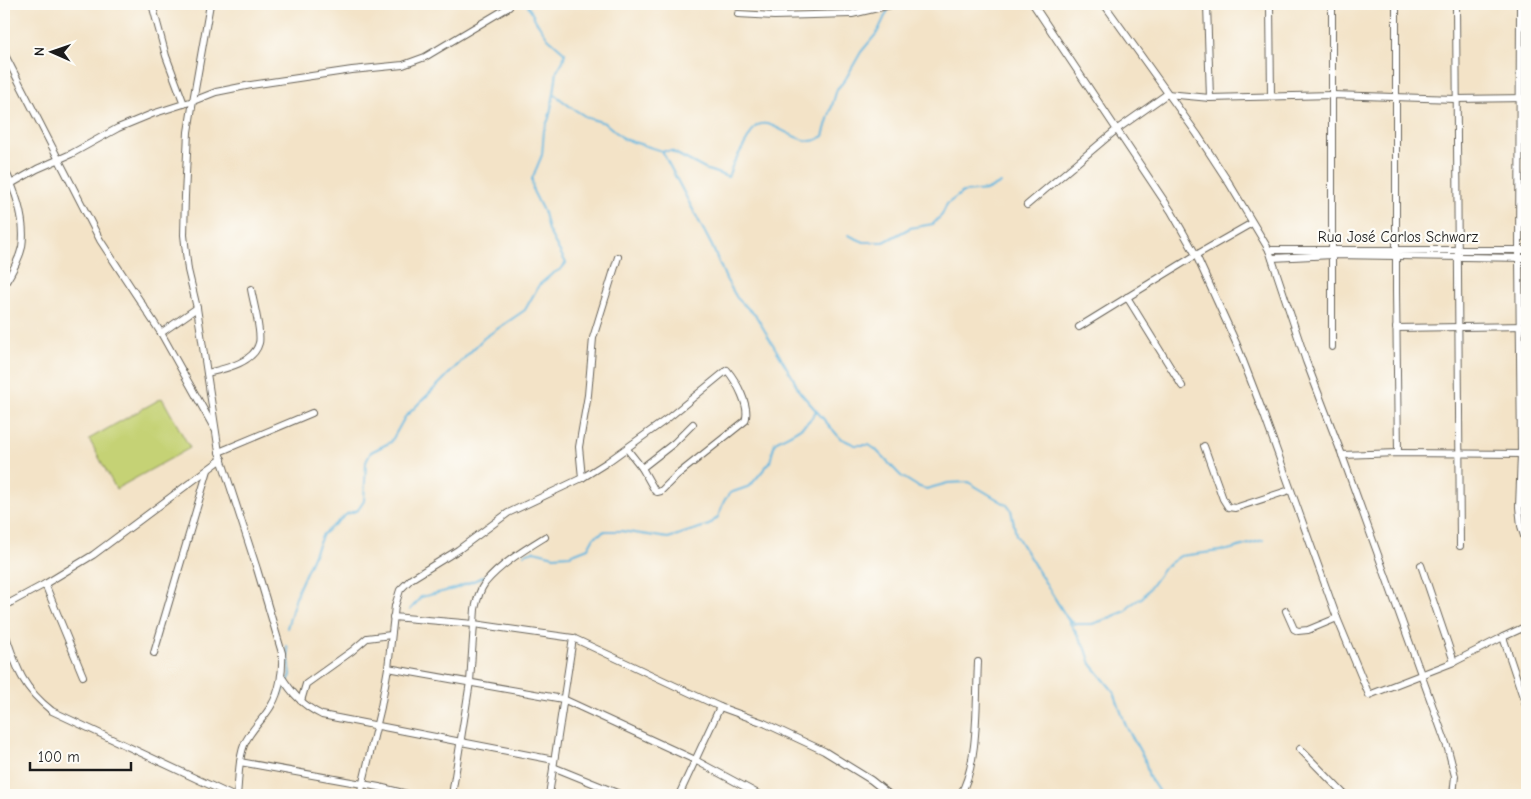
<svg xmlns="http://www.w3.org/2000/svg" width="1531" height="799" font-family="'Comic Neue',sans-serif">
  <style>
    .green { fill: #c5d274; stroke: #707748 }
    .lines { fill: none; stroke-linecap: round; stroke-linejoin: round }
    .stream { stroke: #63b6df; stroke-width: 2 }
    .minor-casing { stroke: #676258; stroke-width: 8 }
    .minor { stroke: #fff; stroke-width: 6 }
    .labels { text-anchor: middle; stroke-width: 4.5; stroke-linejoin: round; paint-order: stroke }
    .street-label { font-size: 15px; fill: #1c1c1c; stroke: #fdfcf7 }
  </style>
  <rect width="100%" height="100%" fill="#fdfcf7"/>
  <filter id="ink" filterUnits="userSpaceOnUse"><feTurbulence type="fractalNoise" baseFrequency=".02" numOctaves="2"/><feDisplacementMap in="SourceGraphic" scale="10" xChannelSelector="R" yChannelSelector="G"/><feConvolveMatrix kernelMatrix="1 2 1 2 8 2 1 2 1" color-interpolation-filters="sRGB"/></filter>
  <filter id="wash" filterUnits="userSpaceOnUse"><feTurbulence type="fractalNoise" baseFrequency=".0096" numOctaves="4" result="noise"/><feDisplacementMap in="SourceGraphic" scale="20" xChannelSelector="R" yChannelSelector="G"/><feGaussianBlur stdDeviation="1.12" result="paint"/><feColorMatrix in="noise" values="0 0 0 0 0 0 0 0 0 0 0 0 0 0 0 0 0 1.4 0 .05"/><feComposite in="paint" operator="in"/></filter>
  <g filter="url(#wash)">
    <rect width="100%" height="100%" fill="#f3e3c7"/>
    <path class="green" d="M 162,398 L 190,448 L 116,489 L 89,439 Z"/>
    <g class="lines">
      <g class="stream">
        <path d="M 527,4 L 536,21 L 548,38 L 565,53 L 563,61 L 557,71 L 554,94 L 572,108 L 588,118 L 605,123 L 624,139 L 662,151 L 671,151 L 705,169 L 728,177 L 733,164 L 753,130 C 767,107 801,156 823,136 L 837,89 L 845,80 L 861,52 L 877,33 L 888,10"/>
        <path d="M 662,151 L 712,246 L 726,279 L 737,298 L 756,316 L 793,378 L 799,391 L 840,438 L 855,445 L 869,445 L 875,449 L 901,476 L 917,486 L 926,489 L 948,483 L 968,482 L 1007,505 L 1011,510 L 1016,535 L 1086,649 L 1091,664 L 1114,692 L 1126,726 L 1145,760 L 1149,777 L 1161,795"/>
        <path d="M 848,235 L 864,242 L 884,242 L 910,228 L 933,224 L 942,215 L 947,204 L 963,192 L 988,190 L 1001,183"/>
        <path d="M 524,554 L 534,551 L 554,556 L 570,555 L 588,548 L 594,537 L 605,531 L 621,531 L 668,538 L 709,525 L 718,517 L 724,501 L 730,493 L 750,486 L 770,462 L 775,442 C 791,433 807,428 816,411"/>
        <path d="M 410,610 L 421,597 L 454,589 L 490,574"/>
        <path d="M 1066,617 L 1075,624 L 1092,624 L 1101,621 L 1126,611 L 1130,605 L 1143,597 L 1165,567 L 1180,556 L 1228,550 L 1263,540"/>
        <path d="M 287,628 L 298,590 L 323,534 L 347,514 L 358,510 L 364,501 L 366,462 L 371,452 L 391,442 L 405,417 L 441,382 L 484,338 L 525,310 L 539,285 L 552,274 L 561,269 L 566,263 L 548,230 L 544,213 L 533,191 L 532,179 L 542,155 L 544,130 L 549,118 L 554,94"/>
        <path d="M 281,695 L 291,675 L 287,646"/>
      </g>
    </g>
  </g>
  <g filter="url(#ink)">
    <g class="lines">
      <g class="minor-casing">
        <g id="minor">
          <path d="M 152,4 L 166,56 L 184,104"/>
          <path d="M 1033,4 L 1171,211 L 1196,255 L 1237,345 L 1264,415 L 1337,618 L 1369,695 L 1454,662 L 1503,637 L 1527,709"/>
          <path d="M 1104,4 L 1197,134 L 1229,183 L 1269,250 L 1306,361 L 1342,455 L 1448,749 L 1455,776 L 1453,795"/>
          <path d="M 1207,4 L 1210,98"/>
          <path d="M 1270,4 L 1271,96"/>
          <path d="M 1332,4 L 1332,347"/>
          <path d="M 1396,4 L 1396,291 L 1398,453"/>
          <path d="M 1456,4 L 1460,546"/>
          <path d="M 1520,4 L 1519,258 L 1521,454 L 1519,507 L 1521,526 L 1527,546"/>
          <path d="M 738,14 L 774,16 L 852,14 L 895,4"/>
          <path d="M 4,53 L 100,240 L 161,333 L 214,428"/>
          <path d="M 4,168 C 15,190 26,221 22,247 C 19,260 11,274 4,285"/>
          <path d="M 4,188 L 37,169 L 71,154 L 118,128 L 152,114 L 193,101 L 210,4"/>
          <path d="M 1027,205 L 1116,130 L 1167,94 L 1210,98 L 1332,95 L 1455,99 L 1527,98"/>
          <path d="M 1269,250 L 1527,250"/>
          <path d="M 1272,258 L 1333,255 L 1527,258"/>
          <path d="M 1127,297 L 1182,386"/>
          <path d="M 1079,327 L 1196,255 L 1252,223"/>
          <path d="M 1396,328 L 1527,326"/>
          <path d="M 161,333 L 197,308"/>
          <path d="M 207,373 C 224,369 254,363 259,343 C 262,333 253,301 251,289"/>
          <path d="M 1204,446 L 1223,499 L 1228,507 L 1235,508 L 1290,490"/>
          <path d="M 627,449 L 642,468 L 674,443 L 693,424"/>
          <path d="M 219,452 L 312,413"/>
          <path d="M 1342,455 L 1398,453 L 1527,454"/>
          <path d="M 582,478 L 579,447 L 588,395 L 593,338 L 618,257"/>
          <path d="M 1421,565 L 1454,662"/>
          <path d="M 45,584 L 83,676"/>
          <path d="M 4,606 L 45,584 L 93,555 L 222,459"/>
          <path d="M 1286,611 L 1294,629 L 1298,631 L 1308,630 L 1337,618"/>
          <path d="M 393,617 L 474,624 L 573,638 L 720,707 L 764,723 L 824,751 L 871,780 L 890,795"/>
          <path d="M 4,630 C 16,666 21,687 52,711 L 231,795"/>
          <path d="M 1503,637 L 1527,626"/>
          <path d="M 154,653 L 208,470"/>
          <path d="M 388,668 L 563,699 L 695,760 L 760,795"/>
          <path d="M 281,676 C 292,693 303,706 322,715 L 554,760"/>
          <path d="M 301,701 L 306,684 L 352,651 L 367,638 L 391,635"/>
          <path d="M 1300,749 L 1345,795"/>
          <path d="M 240,762 L 379,787 L 411,795"/>
          <path d="M 553,767 L 622,795"/>
          <path d="M 237,795 C 239,779 238,760 244,745 C 250,730 263,720 271,706 C 280,692 283,670 282,653 L 257,569 L 219,452 L 197,308 L 188,270 L 184,235 L 185,196 L 188,132 L 193,101 L 216,92 L 251,85 L 352,70 L 403,65 L 425,57 L 509,7"/>
          <path d="M 360,795 L 381,707 L 388,668 L 395,606 L 400,590 L 411,579 L 458,550 L 508,513 L 582,478 L 606,463 L 667,419 L 727,370 C 736,381 751,407 745,421 L 677,475 L 661,491 L 657,492 L 655,491 L 642,468"/>
          <path d="M 452,795 L 470,682 L 475,609 C 477,600 479,591 485,583 C 501,564 524,550 545,537"/>
          <path d="M 549,795 L 573,638"/>
          <path d="M 679,795 L 720,707"/>
          <path d="M 960,795 C 979,765 976,699 978,662"/>
        </g>
      </g>
      <use href="#minor" class="minor"/>
    </g>
  </g>
  <g class="labels">
    <g class="street-label">
      <text x="1398" y="242">Rua José Carlos Schwarz</text>
    </g>
  </g>
  <rect width="1531" height="799" fill="none" stroke="#fdfcf7" stroke-width="20"/>
  <g transform="translate(52 52) rotate(272)" stroke="#fdfcf7" stroke-width="4" paint-order="stroke">
  <path d="M0-4L9 19L0 12L-9 19Z" fill="#1c1c1c"/>
  <text y="-8" font-size="14" font-weight="bold" text-anchor="middle" fill="#1c1c1c">N</text>
  </g>
  <path d="M30 762v8h101v-8" fill="none" stroke="#1c1c1c" stroke-width="2.5"/>
  <text x="38" y="762" font-size="15" fill="#1c1c1c" stroke="#fdfcf7" stroke-width="4" paint-order="stroke">100 m</text>
</svg>
